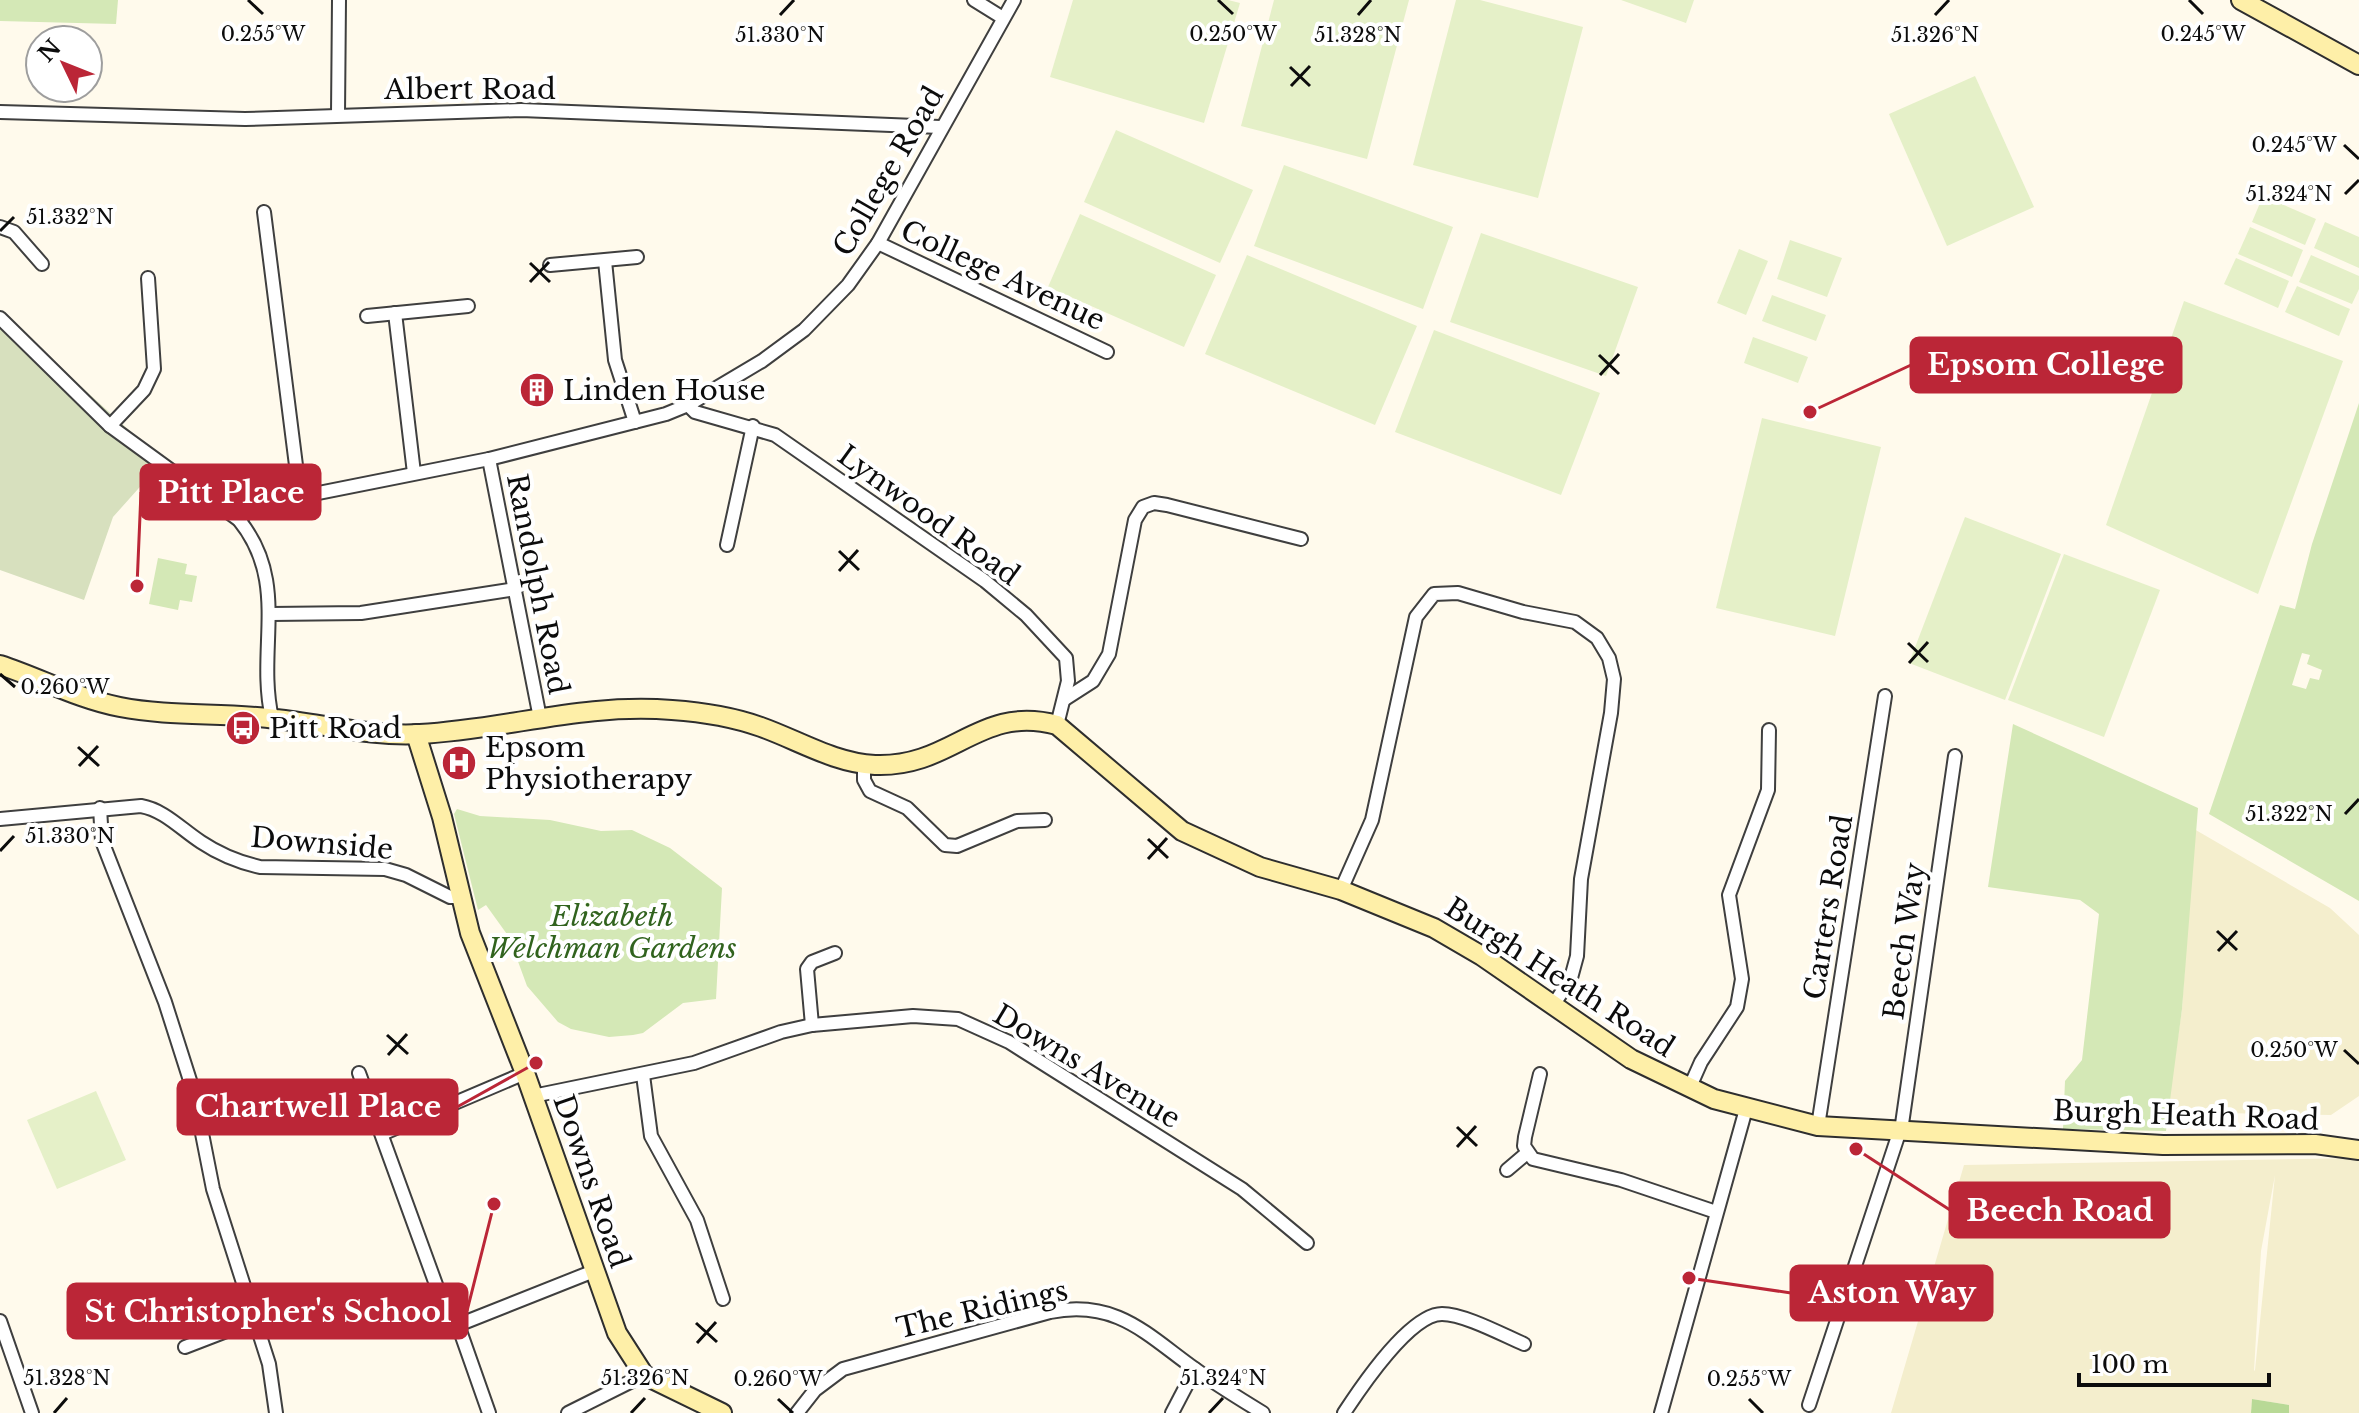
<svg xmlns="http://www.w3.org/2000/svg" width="2359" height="1413" font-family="'Libre Baskerville',serif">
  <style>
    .farmland { fill: #f4eecd; fill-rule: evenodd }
    .green { fill: #d4e8b6; fill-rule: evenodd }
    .forest { fill: #b8d996 }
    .cemetery { fill: #d7e0be }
    .pitch { fill: #e5f0c8 }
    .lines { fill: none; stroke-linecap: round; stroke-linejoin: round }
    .minor-casing { stroke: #3f3f3f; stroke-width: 16 }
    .secondary-casing { stroke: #2e2e2e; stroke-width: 22 }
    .minor { stroke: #fff; stroke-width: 12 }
    .secondary { stroke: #feefa8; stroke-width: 18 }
    .ticks { fill: none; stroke: #0c0c0c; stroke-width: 3 }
    .labels { text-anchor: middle; stroke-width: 8; stroke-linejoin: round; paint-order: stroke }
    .street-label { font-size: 28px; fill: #0c0c0c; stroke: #fff }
    .poi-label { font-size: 28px; fill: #0c0c0c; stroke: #fff; text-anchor: start }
    .park-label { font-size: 28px; font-style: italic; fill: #31631e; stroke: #fff }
    .ticks-label { font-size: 20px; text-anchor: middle; fill: #0c0c0c; stroke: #fff; stroke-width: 8; stroke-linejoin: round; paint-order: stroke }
    .leader { fill: none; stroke: #bb2637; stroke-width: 3 }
    .callout-dot { fill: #bb2637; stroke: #fff; stroke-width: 3 }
    .callout { fill: #bb2637; stroke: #bb2637; stroke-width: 3 }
    .callout-label { font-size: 30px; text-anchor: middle; font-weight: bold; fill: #fff }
  </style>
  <rect width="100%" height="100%" fill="#fffaec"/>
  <g class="farmland">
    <path d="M 2194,829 L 2330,908 L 2359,935 L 2359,1096 L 2331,1115 L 2167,1112 L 2182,1009 Z"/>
    <path d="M 2359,1158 L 2359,1413 L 2289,1413 L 2289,1405 L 2252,1399 L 2251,1413 L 1891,1413 L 1964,1165 ZM 2275,1175 L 2255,1370 L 2254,1371 L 2261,1251 Z"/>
  </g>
  <g class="green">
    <path d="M 0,0 L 118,0 L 116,24 L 0,21 Z"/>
    <path d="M 2359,403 L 2359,901 L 2209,814 L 2280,605 L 2295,609 L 2312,544 ZM 2302,653 L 2310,655 L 2307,664 L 2322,670 L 2319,680 L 2310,678 L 2306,689 L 2292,685 Z"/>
    <path d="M 158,558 L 187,564 L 185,574 L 197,576 L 192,602 L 180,600 L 178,610 L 149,604 Z"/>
    <path d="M 2013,724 L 2198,808 L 2182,1009 L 2166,1131 L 2063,1129 L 2065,1081 L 2082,1060 L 2099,914 L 2080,900 L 1988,887 Z"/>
    <path d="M 457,809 L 480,816 L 550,820 L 601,831 L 632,830 L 670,848 L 722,888 L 716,999 L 683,1003 L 643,1033 L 633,1035 L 609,1037 L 571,1029 L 558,1022 L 527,986 L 509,937 L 486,905 L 478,910 L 454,814 Z"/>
  </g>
  <path class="forest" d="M 2252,1399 L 2289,1405 L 2289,1413 L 2251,1413 Z"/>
  <path class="cemetery" d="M 0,313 L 163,461 L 113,517 L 84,600 L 0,570 Z"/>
  <g class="pitch">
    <path d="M 1073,0 L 1228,0 L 1240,3 L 1204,123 L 1050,77 Z"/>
    <path d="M 1274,0 L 1409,0 L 1367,159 L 1241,126 Z"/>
    <path d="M 1456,0 L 1480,0 L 1583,27 L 1538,198 L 1413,165 Z"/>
    <path d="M 1621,0 L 1694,0 L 1686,23 Z"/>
    <path d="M 1975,76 L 2034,207 L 1947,246 L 1889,114 Z"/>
    <path d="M 1116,130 L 1253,190 L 1220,263 L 1084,202 Z"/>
    <path d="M 1284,165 L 1453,227 L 1423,309 L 1254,246 Z"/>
    <path d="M 2263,196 L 2316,219 L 2305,245 L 2252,222 Z"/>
    <path d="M 1080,214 L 1216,275 L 1184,347 L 1048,287 Z"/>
    <path d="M 2325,222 L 2359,237 L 2359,268 L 2314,248 Z"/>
    <path d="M 2250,227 L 2303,250 L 2292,277 L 2238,254 Z"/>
    <path d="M 1481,233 L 1638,287 L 1606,376 L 1450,322 Z"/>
    <path d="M 1790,240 L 1842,258 L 1827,297 L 1777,279 Z"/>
    <path d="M 1739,249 L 1768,261 L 1746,315 L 1717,303 Z"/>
    <path d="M 1247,255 L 1417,326 L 1375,425 L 1205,354 Z"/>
    <path d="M 2311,255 L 2359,276 L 2359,289 L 2352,304 L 2299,282 Z"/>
    <path d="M 2236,258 L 2289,281 L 2278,308 L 2224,284 Z"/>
    <path d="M 2297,286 L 2350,309 L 2339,336 L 2285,312 Z"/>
    <path d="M 1772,295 L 1826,315 L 1816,341 L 1762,321 Z"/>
    <path d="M 2184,301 L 2343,361 L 2258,594 L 2106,525 Z"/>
    <path d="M 1434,330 L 1600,393 L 1561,495 L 1395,432 Z"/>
    <path d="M 1753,337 L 1808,357 L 1798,383 L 1744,363 Z"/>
    <path d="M 1762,418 L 1881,447 L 1835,636 L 1716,608 Z"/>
    <path d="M 1965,517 L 2061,554 L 2005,700 L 1909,663 Z"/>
    <path d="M 2064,554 L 2160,590 L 2104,737 L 2008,700 Z"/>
    <path d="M 96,1091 L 126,1160 L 57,1189 L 27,1120 Z"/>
  </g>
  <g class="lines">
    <g class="minor-casing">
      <g id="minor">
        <path d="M 974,0 L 1003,18"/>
        <path d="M 0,112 L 245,119 L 521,110 L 940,127"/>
        <path d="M 338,114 L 339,0"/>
        <path d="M 264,212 L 300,497"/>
        <path d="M 0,227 L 14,232 L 42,264"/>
        <path d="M 878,243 L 1107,352"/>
        <path d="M 605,261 L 615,360 L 635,422"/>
        <path d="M 550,265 L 637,257"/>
        <path d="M 395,313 L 414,473"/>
        <path d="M 367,316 L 468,306"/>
        <path d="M 0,318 L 110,426 L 239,520 C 290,583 256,648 272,718"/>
        <path d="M 688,405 L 695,412 L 775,435 L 985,581 L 1026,615 L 1066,658 L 1068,681 L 1057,725"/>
        <path d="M 110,426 L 144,390 L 154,369 L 148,278"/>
        <path d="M 489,459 L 540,718"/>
        <path d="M 239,520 L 253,506 L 489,459 L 666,414 L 688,405 L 762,361 L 804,330 L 848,285 L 878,243 L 1014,0"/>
        <path d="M 727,545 L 753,426"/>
        <path d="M 271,614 L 361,613 L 516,589"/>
        <path d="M 1065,699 L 1093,681 L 1109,654 L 1135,520 L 1143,507 L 1154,503 L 1167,505 L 1301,539"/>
        <path d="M 864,764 L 864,780 L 870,791 L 907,808 L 945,845 L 957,846 L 1017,821 L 1045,820"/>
        <path d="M 100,808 L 102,841 L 165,1002 L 194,1093 L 213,1189 L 269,1364 L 276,1413"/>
        <path d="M 0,819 L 141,806 C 164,810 181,829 201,842 C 219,854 238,862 260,867 L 385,869 L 406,875 L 450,897 L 458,897"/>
        <path d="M 1341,890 L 1372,820 L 1416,617 L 1434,594 L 1458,593 L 1523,612 L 1575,622 L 1597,638 L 1609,658 L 1614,679 L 1611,713 L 1581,879 L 1577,956 L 1571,978 L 1554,1004"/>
        <path d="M 812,1025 L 807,969 L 812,962 L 835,953"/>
        <path d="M 359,1073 L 450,1323 L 458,1325 L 594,1271"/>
        <path d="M 1540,1074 L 1525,1137 L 1524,1146 L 1533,1159 L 1621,1180 L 1716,1212"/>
        <path d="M 643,1075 L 651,1136 L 697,1220 L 723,1299"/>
        <path d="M 1689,1089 L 1701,1062 L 1737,1007 L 1742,979 L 1729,895 L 1768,790 L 1769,730"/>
        <path d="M 533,1096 L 694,1063 L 781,1032 L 812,1025 L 913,1016 L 958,1019 L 1009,1042 L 1242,1189 L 1307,1243"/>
        <path d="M 1818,1126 L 1885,696"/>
        <path d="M 382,1134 L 525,1073"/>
        <path d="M 1507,1170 L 1527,1153"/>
        <path d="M 0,1321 L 32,1413"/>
        <path d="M 458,1325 L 489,1413"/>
        <path d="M 185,1347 L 255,1320"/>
        <path d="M 1809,1405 L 1902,1124 L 1955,756"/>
        <path d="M 568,1413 L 644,1375"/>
        <path d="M 797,1413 L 815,1390 L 843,1369 L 1050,1312 C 1116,1299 1146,1334 1195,1369 C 1217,1385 1240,1399 1263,1413"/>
        <path d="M 1172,1413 L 1195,1369"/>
        <path d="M 1344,1413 C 1361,1387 1410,1314 1442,1314 C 1464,1314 1503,1335 1524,1344"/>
        <path d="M 1661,1413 L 1746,1109"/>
      </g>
    </g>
    <g class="secondary-casing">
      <g id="secondary">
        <path d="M 2241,0 L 2359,65"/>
        <path d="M 0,665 C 40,678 78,699 120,707 C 171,717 224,712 276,719 C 323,724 373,737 420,734 C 509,729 581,703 672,710 C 701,712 733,717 761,727 C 798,740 834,763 875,765 C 953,768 979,704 1057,725 L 1182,831 L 1260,867 L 1341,890 L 1434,928 L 1482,956 L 1631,1059 L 1714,1099 L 1818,1126 L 2163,1145 L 2315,1144 L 2359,1150"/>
        <path d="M 416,734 L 442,817 L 470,933 L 525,1073 L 617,1333 L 644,1375 L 722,1413"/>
      </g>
    </g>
    <use href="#minor" class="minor"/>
    <use href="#secondary" class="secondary"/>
  </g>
  <path class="ticks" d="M 248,0 L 263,14M 1218,0 L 1233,14M 2189,0 L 2203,14M 780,15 L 794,0M 1358,15 L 1371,0M 1935,15 L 1949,0M 1290,67 L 1310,86M 1291,86 L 1310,66M 2344,145 L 2359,159M 2345,194 L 2359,180M 0,231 L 14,217M 530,263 L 550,282M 530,282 L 549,262M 1599,355 L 1619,374M 1600,375 L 1619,354M 839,551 L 859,570M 839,571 L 858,550M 1908,643 L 1928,662M 1909,663 L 1928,642M 0,674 L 15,687M 78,747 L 99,766M 79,766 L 98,746M 2345,814 L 2359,799M 1148,839 L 1168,858M 0,851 L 14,836M 1148,859 L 1167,838M 2217,931 L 2237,950M 2218,951 L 2237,931M 387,1035 L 408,1054M 2344,1050 L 2359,1064M 388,1055 L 407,1034M 1457,1127 L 1477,1146M 1457,1147 L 1476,1126M 696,1323 L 717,1342M 697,1343 L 716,1322M 778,1399 L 793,1413M 1749,1399 L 1763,1413M 54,1413 L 67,1398M 631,1413 L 645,1398M 1209,1413 L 1223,1398"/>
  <defs>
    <g id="building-disc" transform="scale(1.8)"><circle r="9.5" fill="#bb2637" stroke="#fff"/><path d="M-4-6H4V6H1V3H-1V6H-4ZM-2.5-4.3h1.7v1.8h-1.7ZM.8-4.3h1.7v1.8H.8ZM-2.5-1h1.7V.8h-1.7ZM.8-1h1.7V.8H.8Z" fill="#fff"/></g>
    <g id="bus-disc" transform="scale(1.8)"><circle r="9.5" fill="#bb2637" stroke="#fff"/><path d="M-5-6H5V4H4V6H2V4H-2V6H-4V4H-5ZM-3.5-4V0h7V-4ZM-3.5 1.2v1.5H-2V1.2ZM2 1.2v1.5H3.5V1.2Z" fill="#fff"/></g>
    <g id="hospital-disc" transform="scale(1.8)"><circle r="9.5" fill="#bb2637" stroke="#fff"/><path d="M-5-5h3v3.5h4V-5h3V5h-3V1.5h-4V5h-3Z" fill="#fff"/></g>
  </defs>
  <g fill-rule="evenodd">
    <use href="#building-disc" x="537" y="390"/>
    <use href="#bus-disc" x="243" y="728"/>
    <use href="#hospital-disc" x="459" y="763"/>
  </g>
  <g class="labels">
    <g class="street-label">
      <text x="470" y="99">Albert Road</text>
      <text transform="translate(888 171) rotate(-60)" y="10">College Road</text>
      <text transform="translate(1003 275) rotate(25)" y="10">College Avenue</text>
      <text transform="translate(929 515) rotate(36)" y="10">Lynwood Road</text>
      <text transform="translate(538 584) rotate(79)" y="10">Randolph Road</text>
      <text transform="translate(322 843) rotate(5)" y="10">Downside</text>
      <text transform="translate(1828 907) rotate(-81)" y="10">Carters Road</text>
      <text transform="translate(1904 941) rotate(-82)" y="10">Beech Way</text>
      <text transform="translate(1560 977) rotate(33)" y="10">Burgh Heath Road</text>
      <text transform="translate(1087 1066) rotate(31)" y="10">Downs Avenue</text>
      <text transform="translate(2186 1115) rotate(2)" y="10">Burgh Heath Road</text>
      <text transform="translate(592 1181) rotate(71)" y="10">Downs Road</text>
      <text transform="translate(982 1309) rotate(-13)" y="10">The Ridings</text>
    </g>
    <g class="poi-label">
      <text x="563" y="400">Linden House</text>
      <text x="269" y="738">Pitt Road</text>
      <text x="485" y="757">Epsom<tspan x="485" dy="32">Physiotherapy</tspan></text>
    </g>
    <g class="park-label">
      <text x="612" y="926">Elizabeth<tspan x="612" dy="32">Welchman Gardens</tspan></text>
    </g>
  </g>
  <g class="ticks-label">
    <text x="2203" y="41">0.245°W</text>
    <text x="263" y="41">0.255°W</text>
    <text x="1233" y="41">0.250°W</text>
    <text x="780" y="42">51.330°N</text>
    <text x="1358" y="42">51.328°N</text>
    <text x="1935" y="42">51.326°N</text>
    <text x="2294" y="152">0.245°W</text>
    <text x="2289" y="201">51.324°N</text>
    <text x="70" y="224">51.332°N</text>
    <text x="65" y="694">0.260°W</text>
    <text x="2289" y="821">51.322°N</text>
    <text x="70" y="843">51.330°N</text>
    <text x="2294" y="1057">0.250°W</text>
    <text x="67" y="1385">51.328°N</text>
    <text x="645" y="1385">51.326°N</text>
    <text x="1223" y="1385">51.324°N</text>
    <text x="778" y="1386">0.260°W</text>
    <text x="1749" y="1386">0.255°W</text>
  </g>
  <path class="leader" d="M1810 412L1911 365M137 586L141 492M536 1063L457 1107M1856 1149L1950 1210M1689 1278L1791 1293M494 1204L467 1311"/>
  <g class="callout-dot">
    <circle cx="1810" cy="412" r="8"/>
    <circle cx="137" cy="586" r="8"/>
    <circle cx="536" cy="1063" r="8"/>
    <circle cx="1856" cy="1149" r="8"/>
    <circle cx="1689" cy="1278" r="8"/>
    <circle cx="494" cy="1204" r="8"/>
  </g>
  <g class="callout">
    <rect x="1911" y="338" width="270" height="54" rx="8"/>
    <rect x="141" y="465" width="179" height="54" rx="8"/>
    <rect x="178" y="1080" width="279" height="54" rx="8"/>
    <rect x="1950" y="1183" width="219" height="54" rx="8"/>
    <rect x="1791" y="1266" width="201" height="54" rx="8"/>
    <rect x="68" y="1284" width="399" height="54" rx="8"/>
  </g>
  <g class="callout-label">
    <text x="2046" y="375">Epsom College</text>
    <text x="231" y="503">Pitt Place</text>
    <text x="318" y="1117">Chartwell Place</text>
    <text x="2060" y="1221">Beech Road</text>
    <text x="1892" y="1303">Aston Way</text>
    <text x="268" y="1322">St Christopher's School</text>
  </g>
  <g transform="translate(64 64) rotate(313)"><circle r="38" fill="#ffffff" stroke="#9e9e9e" stroke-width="2"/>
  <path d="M0-6L14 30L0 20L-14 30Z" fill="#bb2637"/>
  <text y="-12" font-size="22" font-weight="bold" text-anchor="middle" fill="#0c0c0c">N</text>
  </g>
  <path d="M2079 1373v12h190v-12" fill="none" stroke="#0c0c0c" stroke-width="4"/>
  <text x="2091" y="1373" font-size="24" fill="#0c0c0c" stroke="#ffffff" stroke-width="6" paint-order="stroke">100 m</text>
</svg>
